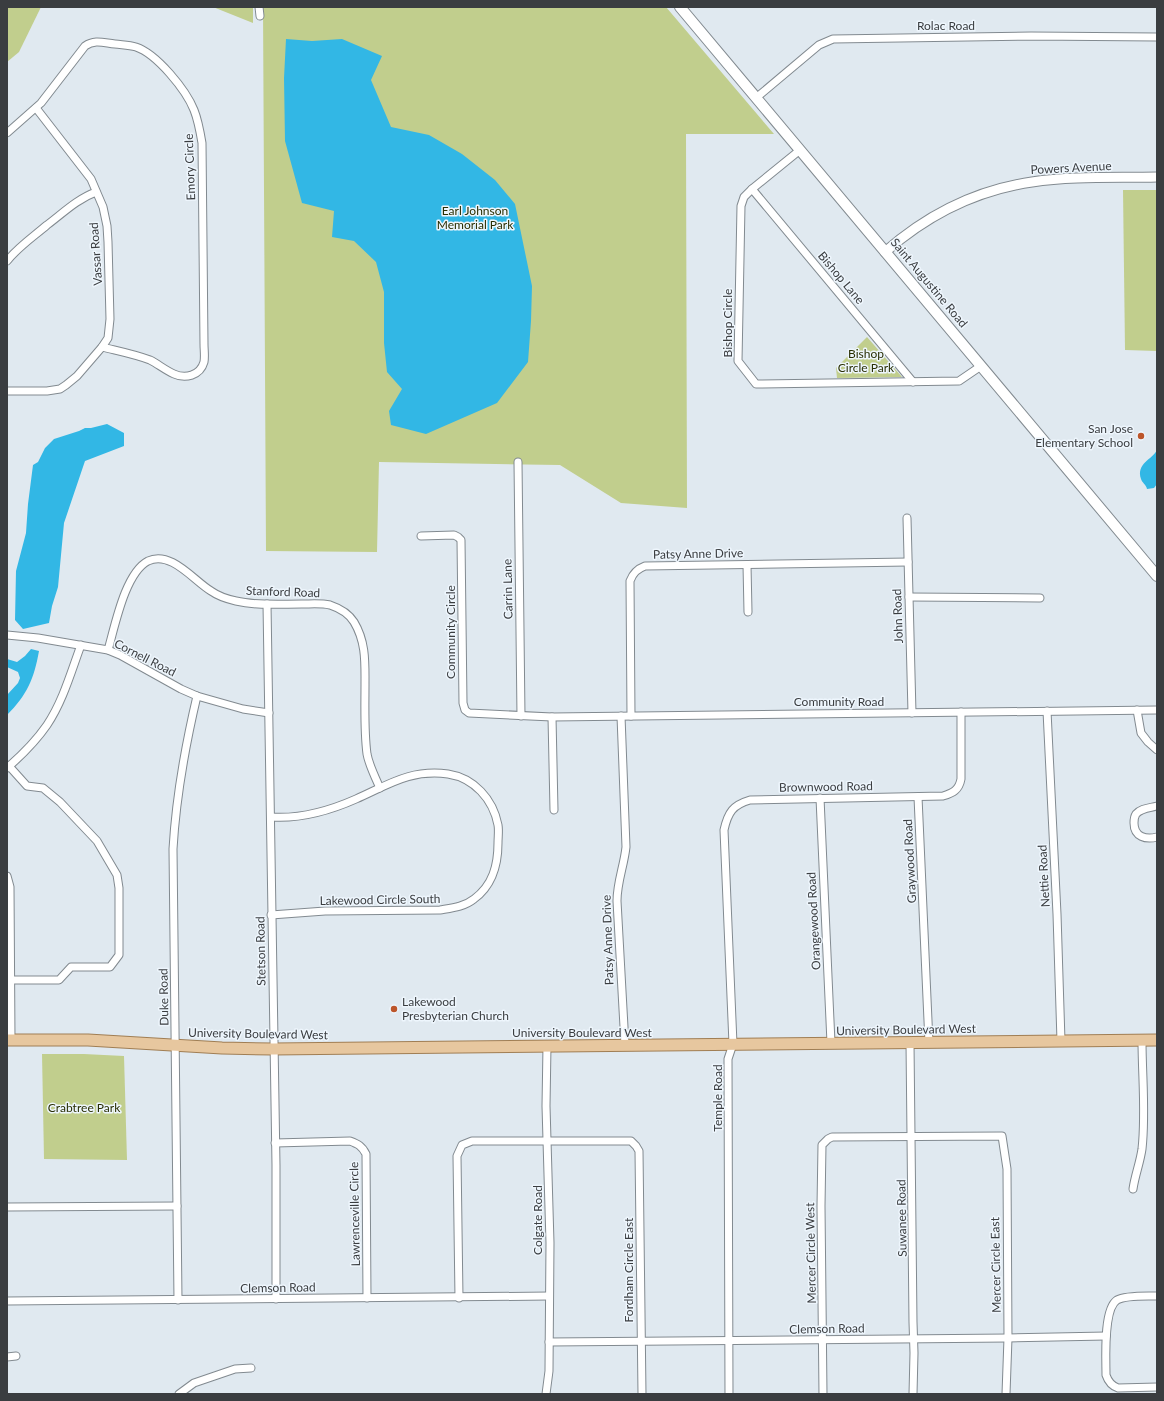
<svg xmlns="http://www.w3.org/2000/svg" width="1164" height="1401" font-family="Lato,sans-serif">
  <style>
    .green { fill: #c1ce8d }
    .water { fill: #32b7e5 }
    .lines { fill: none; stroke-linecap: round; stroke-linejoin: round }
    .minor-casing { stroke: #828a90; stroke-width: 9 }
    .tertiary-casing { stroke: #828a90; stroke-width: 11 }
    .secondary-casing { stroke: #828a90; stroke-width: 12 }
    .primary-casing { stroke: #a07e54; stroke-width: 13 }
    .minor { stroke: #fff; stroke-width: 7 }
    .tertiary { stroke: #fff; stroke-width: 9 }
    .secondary { stroke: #fff; stroke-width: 10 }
    .primary { stroke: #e7c79f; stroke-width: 11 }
    .poi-dot { fill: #bc552a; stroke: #eef6fd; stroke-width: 1.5 }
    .labels { text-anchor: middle; stroke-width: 3; stroke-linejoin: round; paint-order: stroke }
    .street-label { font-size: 12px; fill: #3a3d40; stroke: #eef6fd }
    .park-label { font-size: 12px; fill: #292f03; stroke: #eef6fd }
    .poi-label { font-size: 12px; fill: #3a3d40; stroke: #eef6fd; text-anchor: end }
  </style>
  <rect width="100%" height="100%" fill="#e0e9f0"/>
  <g class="green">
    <path d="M 7,7 L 41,7 L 19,52 L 7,62 Z"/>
    <path d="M 213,7 L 253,7 L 253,23 Z"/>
    <path d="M 263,7 L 666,7 L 774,134 L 686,134 L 687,508 L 621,503 L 560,465 L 379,462 L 377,552 L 266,551 Z"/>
    <path d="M 1123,190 L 1157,190 L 1157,351 L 1125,350 Z"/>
    <path d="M 867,337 L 902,377 L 837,378 L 836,368 Z"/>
    <path d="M 42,1054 L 84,1054 L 124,1056 L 127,1160 L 44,1159 Z"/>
  </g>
  <g class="water">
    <path d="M 286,39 L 312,41 L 342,39 L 382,56 L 371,80 L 391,127 L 429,135 L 462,154 L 495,180 L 515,204 L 532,286 L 531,321 L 528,362 L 497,403 L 426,434 L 391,425 L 389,411 L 402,389 L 387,372 L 384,343 L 384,292 L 376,262 L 354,241 L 332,237 L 334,211 L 302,203 L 285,141 L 284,78 Z"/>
    <path d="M 107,424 L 124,433 L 124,446 L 85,461 L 64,523 L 58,587 L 52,606 L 49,623 L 23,629 L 15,620 L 16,571 L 26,533 L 28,504 L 33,465 L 38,462 L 45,448 L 54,439 L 79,431 L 85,428 L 91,428 Z"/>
    <path d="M 1157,450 L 1157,484 L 1154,488 L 1147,489 C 1146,484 1142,483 1141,479 C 1136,463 1152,460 1157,450 Z"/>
    <path d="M 31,649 L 39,651 C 34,679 27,695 7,715 L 7,695 L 18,683 L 20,678 L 18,672 L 7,667 L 7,659 L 17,662 L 25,656 Z"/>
  </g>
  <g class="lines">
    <g class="minor-casing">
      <g id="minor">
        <path d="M 259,7 L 260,16"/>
        <path d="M 756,98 L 819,45 L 833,39 L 1031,36 L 1157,37"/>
        <path d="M 7,133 L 41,103 L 85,46 C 95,39 104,43 115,44 C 122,45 129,45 136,47 C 157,54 186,90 194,110 C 198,120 200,131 202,143 L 204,344 C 204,350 205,356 204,362 C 200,376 185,379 174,374 C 165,370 158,364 150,360 C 134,354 118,351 102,347"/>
        <path d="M 800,150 L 752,189 L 744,197 L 741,206 L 738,361 L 756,384 L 959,381 L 981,366"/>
        <path d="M 752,189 L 913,382"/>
        <path d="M 7,261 C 18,247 33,237 47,225 C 63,213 77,199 96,192"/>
        <path d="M 7,391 L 47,391 L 60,389 L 66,385 L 77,376 L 102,347 L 108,338 L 110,319 L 108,242 L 107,226 L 103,207 L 91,179 L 36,108"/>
        <path d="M 518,462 L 521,716"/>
        <path d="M 907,518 L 912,713"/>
        <path d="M 421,536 L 454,535 L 458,537 L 461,540 L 463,703 L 465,710 L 469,713 L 552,717 L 1157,710"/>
        <path d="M 747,565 L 748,612"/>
        <path d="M 909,597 L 1040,598"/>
        <path d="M 267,604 L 276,1165 L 276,1299"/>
        <path d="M 7,635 L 38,638 L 108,650 L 120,655 L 181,689 L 197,696 L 243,709 L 269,713"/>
        <path d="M 108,650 C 115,626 125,573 148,561 C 171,550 194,581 211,591 C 218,596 227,599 236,601 C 257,606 281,604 302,604 C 311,604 321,603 330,605 C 339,608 349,614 354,622 C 366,642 365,662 365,684 C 365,707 364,731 367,754 C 369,765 375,777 380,788"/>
        <path d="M 1137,710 L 1141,733 L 1148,742 L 1157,750"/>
        <path d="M 1047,711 L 1057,914 L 1061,1041"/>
        <path d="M 621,716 L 626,847 C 624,866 617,882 617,901 L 625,1045"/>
        <path d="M 631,716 L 630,581 C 633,573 637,569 645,566 L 908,562"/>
        <path d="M 552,717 L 554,810"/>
        <path d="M 9,766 L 27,786 L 43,788 L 60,802 L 97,841 L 117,875 L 119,888 L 119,955 L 110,967 L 71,967 L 59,980 L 11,980"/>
        <path d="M 7,768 C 22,755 36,741 47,725 C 63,701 71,672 81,645"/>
        <path d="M 918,797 L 929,1043"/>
        <path d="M 820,798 L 831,1043"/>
        <path d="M 1157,806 C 1150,808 1141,808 1136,814 C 1134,817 1134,820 1134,823 C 1134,837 1146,840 1157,837"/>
        <path d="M 271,817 C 300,819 329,811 356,799 C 388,785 410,769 448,774 C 474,778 493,799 498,825 C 499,831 498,837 498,843 C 498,865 493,885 474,899 C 464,907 452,908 440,910 L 325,911 L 271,915"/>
        <path d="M 7,876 L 10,887 L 11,1040"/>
        <path d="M 910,1043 L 913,1322 L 914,1353 L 913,1394"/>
        <path d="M 275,1143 L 350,1141 C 358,1144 362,1146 366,1154 L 367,1298"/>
        <path d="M 1133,1189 C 1135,1175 1140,1163 1142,1149 C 1146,1113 1142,1076 1142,1040"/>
        <path d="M 7,1207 L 177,1206"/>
        <path d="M 1157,1296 C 1146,1296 1126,1295 1117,1300 C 1103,1309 1106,1359 1106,1375 C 1108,1381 1112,1386 1118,1388 L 1157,1387"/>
        <path d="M 459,1298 L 457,1156 L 462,1145 L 472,1141 L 631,1141 L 636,1146 L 639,1151 L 642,1394"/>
        <path d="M 178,1300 L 173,849 C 176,797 185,747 197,696"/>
        <path d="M 7,1301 L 549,1296"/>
        <path d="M 549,1342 L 1008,1338 L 1106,1336"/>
        <path d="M 7,1357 L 16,1356"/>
        <path d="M 179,1394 L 194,1383 L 235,1369 L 251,1368"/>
        <path d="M 546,1394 L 549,1371 L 550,1243 L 546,1106 L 547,1046"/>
        <path d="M 729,1394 L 728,1059 L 733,1044 L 724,830 C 728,812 733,805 750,800 L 943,796 C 953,793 959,790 961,779 L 961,712"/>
        <path d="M 823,1394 L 821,1206 L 822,1145 L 828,1139 L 832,1137 L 1002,1136 L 1007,1169 L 1008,1338 L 1006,1394"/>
      </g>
    </g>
    <g class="tertiary-casing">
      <path id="tertiary" d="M 885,252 C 927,215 977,190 1032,182 C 1073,176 1116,178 1157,177"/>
    </g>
    <g class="secondary-casing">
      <path id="secondary" d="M 680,7 L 1157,576"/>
    </g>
    <g class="primary-casing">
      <path id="primary" d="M 7,1040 L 88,1040 L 222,1048 L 273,1049 L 1157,1040"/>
    </g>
    <use href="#minor" class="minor"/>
    <use href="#tertiary" class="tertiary"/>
    <use href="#secondary" class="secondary"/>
    <use href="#primary" class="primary"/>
  </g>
  <g class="poi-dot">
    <circle cx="1141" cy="436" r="4"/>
    <circle cx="394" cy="1009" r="4"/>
  </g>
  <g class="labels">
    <g class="street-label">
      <text x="946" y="30">Rolac Road</text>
      <text transform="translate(190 167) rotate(-92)" y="4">Emory Circle</text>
      <text transform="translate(1071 168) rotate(-3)" y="4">Powers Avenue</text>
      <text transform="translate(96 254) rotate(-94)" y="4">Vassar Road</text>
      <text transform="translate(841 278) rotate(50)" y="4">Bishop Lane</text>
      <text transform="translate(929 283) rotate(50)" y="4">Saint Augustine Road</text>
      <text transform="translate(728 323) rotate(-90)" y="4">Bishop Circle</text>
      <text transform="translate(698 554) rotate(-1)" y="4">Patsy Anne Drive</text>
      <text transform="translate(508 589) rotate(-91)" y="4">Carrin Lane</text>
      <text transform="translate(283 592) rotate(2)" y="4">Stanford Road</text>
      <text transform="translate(898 616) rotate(-92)" y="4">John Road</text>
      <text transform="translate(451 632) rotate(-90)" y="4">Community Circle</text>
      <text transform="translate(145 658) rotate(27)" y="4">Cornell Road</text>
      <text x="839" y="706">Community Road</text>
      <text transform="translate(826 787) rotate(-1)" y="4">Brownwood Road</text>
      <text transform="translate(910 861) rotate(-93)" y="4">Graywood Road</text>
      <text transform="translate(1044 876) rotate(-93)" y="4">Nettie Road</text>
      <text transform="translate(380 900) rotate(-1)" y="4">Lakewood Circle South</text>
      <text transform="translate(814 921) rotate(-93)" y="4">Orangewood Road</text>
      <text transform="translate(608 940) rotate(-92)" y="4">Patsy Anne Drive</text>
      <text transform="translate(261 951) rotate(-91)" y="4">Stetson Road</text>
      <text transform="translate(164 997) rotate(-91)" y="4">Duke Road</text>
      <text transform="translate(906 1030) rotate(-1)" y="4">University Boulevard West</text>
      <text x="582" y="1037">University Boulevard West</text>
      <text transform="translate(258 1034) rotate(1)" y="4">University Boulevard West</text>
      <text transform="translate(718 1098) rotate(-90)" y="4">Temple Road</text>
      <text transform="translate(355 1214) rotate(-91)" y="4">Lawrenceville Circle</text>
      <text transform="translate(902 1218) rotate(-91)" y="4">Suwanee Road</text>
      <text transform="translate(538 1220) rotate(-90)" y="4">Colgate Road</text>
      <text transform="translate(811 1253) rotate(-91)" y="4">Mercer Circle West</text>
      <text transform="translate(996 1265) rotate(-91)" y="4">Mercer Circle East</text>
      <text transform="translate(629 1270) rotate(-90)" y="4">Fordham Circle East</text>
      <text transform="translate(278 1288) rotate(-1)" y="4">Clemson Road</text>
      <text transform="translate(827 1329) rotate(-1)" y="4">Clemson Road</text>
    </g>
    <g class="park-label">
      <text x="475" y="215">Earl Johnson<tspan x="475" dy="14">Memorial Park</tspan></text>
      <text x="866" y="358">Bishop<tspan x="866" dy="14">Circle Park</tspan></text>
      <text x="84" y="1112">Crabtree Park</text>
    </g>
    <g class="poi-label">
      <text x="1133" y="433">San Jose<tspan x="1133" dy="14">Elementary School</tspan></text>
      <text x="402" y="1006" text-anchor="start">Lakewood<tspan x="402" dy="14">Presbyterian Church</tspan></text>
    </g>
  </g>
  <rect width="1164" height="1401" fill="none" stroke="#3a3d40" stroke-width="16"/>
</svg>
